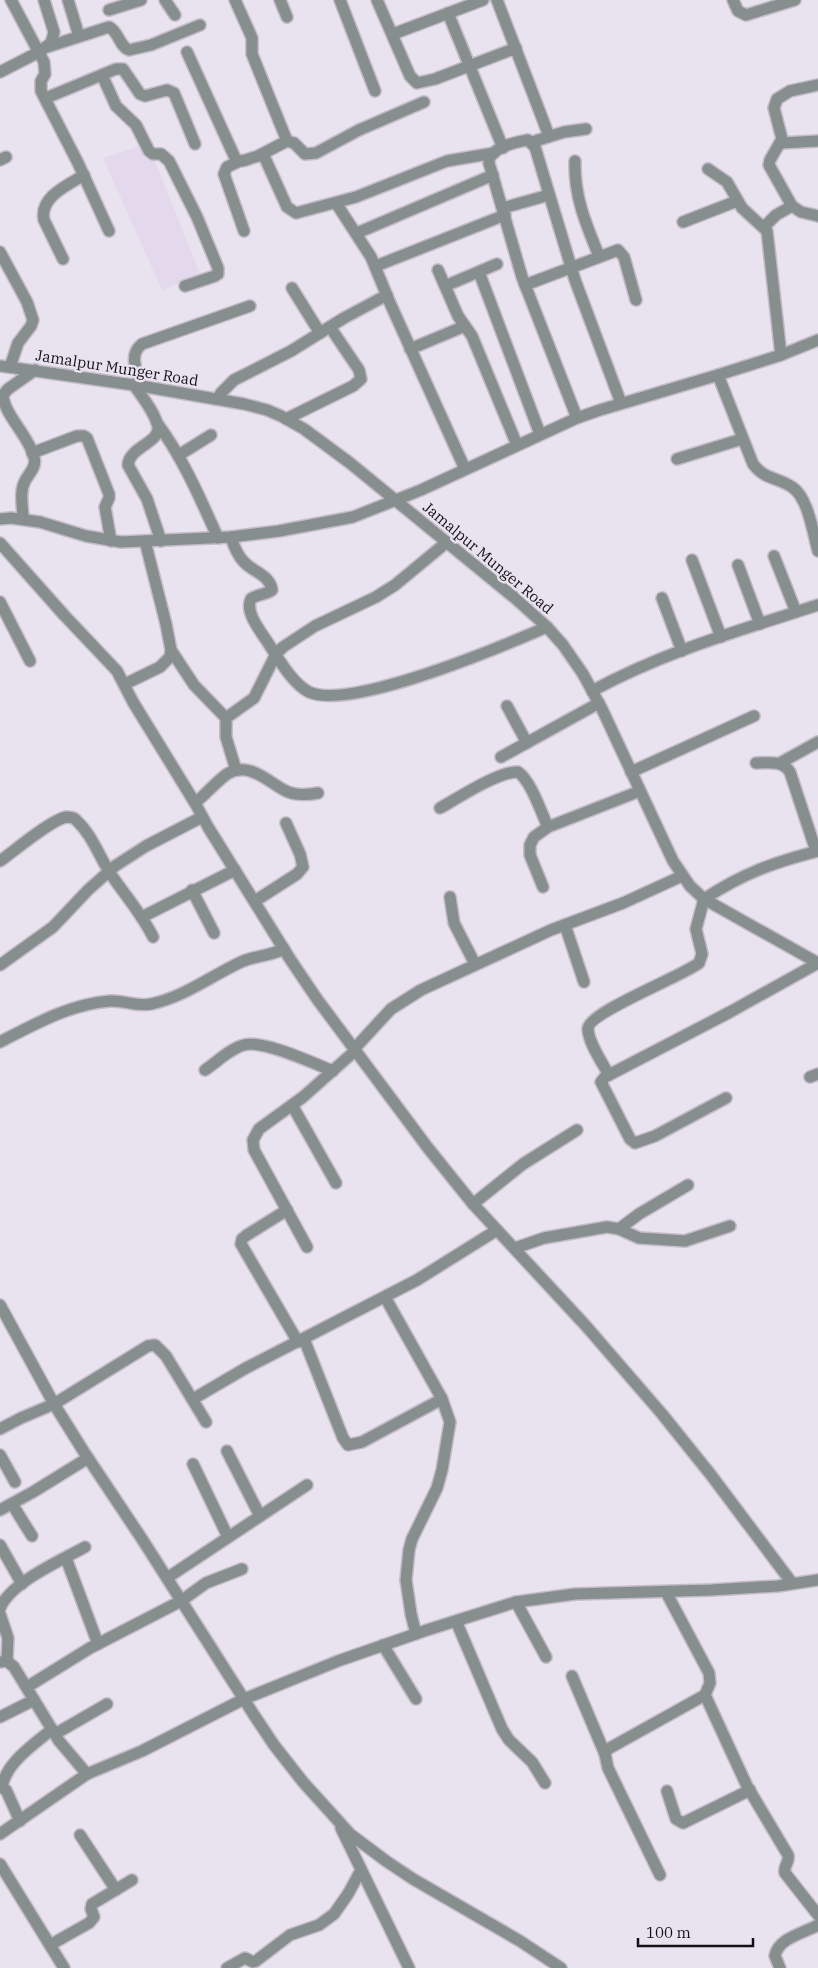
<svg xmlns="http://www.w3.org/2000/svg" width="818" height="1968" font-family="'IBM Plex Serif',serif">
  <style>
    .built { fill: #e3d8ec }
    .lines { fill: none; stroke-linecap: round; stroke-linejoin: round }
    .minor-casing { stroke: #c3bcc8; stroke-width: 14 }
    .minor { stroke: #878f8e; stroke-width: 11 }
    .labels { text-anchor: middle; stroke-width: 5; stroke-linejoin: round; paint-order: stroke }
    .street-label { font-size: 15px; fill: #141116; stroke: #e9e2ef }
  </style>
  <rect width="100%" height="100%" fill="#e9e2ef"/>
  <path class="built" d="M 148,144 L 200,274 L 162,290 L 103,158 Z"/>
  <g class="lines">
    <g class="minor-casing">
      <g id="minor">
        <path d="M 11,0 L 44,62 L 45,74 L 41,81 L 41,91 L 78,163 L 109,231"/>
        <path d="M 68,0 L 79,36"/>
        <path d="M 165,0 L 175,15"/>
        <path d="M 235,0 L 252,38 L 252,54 L 287,141"/>
        <path d="M 280,0 L 287,17"/>
        <path d="M 340,0 L 375,91"/>
        <path d="M 377,0 L 410,76 L 417,83 L 435,79 L 516,48"/>
        <path d="M 497,0 L 549,136"/>
        <path d="M 733,0 L 738,11 L 746,15 L 795,0"/>
        <path d="M 109,10 L 141,0"/>
        <path d="M 448,13 L 503,148"/>
        <path d="M 393,34 L 483,0"/>
        <path d="M 47,47 L 109,27 C 119,32 119,46 129,50 L 151,45 L 200,25"/>
        <path d="M 187,52 L 236,160 C 245,164 254,154 264,156 L 287,207 L 296,213 L 356,197 L 447,161 L 494,153"/>
        <path d="M 0,72 L 39,52 L 51,43 L 54,32 L 44,0"/>
        <path d="M 102,75 L 116,106 L 136,125 L 149,151 L 153,154 L 161,154 L 169,161 L 197,217 L 218,268 L 218,274 L 215,276 L 185,286"/>
        <path d="M 818,85 L 790,91 L 777,99 L 774,108 L 782,139 L 770,160 L 769,165 L 792,206 L 801,212 L 818,216"/>
        <path d="M 46,98 L 116,69 L 123,69 L 140,94 L 145,96 L 167,90 L 174,93 L 195,144"/>
        <path d="M 532,142 L 564,132 L 586,129"/>
        <path d="M 781,143 L 818,141"/>
        <path d="M 260,155 L 287,141 L 294,143 L 305,154 L 316,153 L 359,130 L 424,102"/>
        <path d="M 0,160 L 6,157"/>
        <path d="M 575,161 C 574,197 586,224 599,256"/>
        <path d="M 238,162 L 227,167 L 224,174 L 244,231"/>
        <path d="M 708,169 L 727,182 L 742,208 L 767,231 L 781,355"/>
        <path d="M 336,203 L 371,257 L 390,303 L 465,469"/>
        <path d="M 503,208 L 549,195"/>
        <path d="M 683,222 L 737,201"/>
        <path d="M 764,227 L 776,215 L 792,206"/>
        <path d="M 357,233 L 493,175"/>
        <path d="M 0,252 L 27,302 L 33,320 L 31,326 L 18,343 L 10,367"/>
        <path d="M 63,259 L 44,220 C 39,197 68,185 84,175"/>
        <path d="M 376,266 L 505,215"/>
        <path d="M 438,270 L 458,316 L 472,336 L 517,445"/>
        <path d="M 479,272 L 540,434"/>
        <path d="M 525,285 L 618,250 L 624,257 L 636,300"/>
        <path d="M 445,286 L 497,264"/>
        <path d="M 292,288 L 320,333"/>
        <path d="M 410,349 L 465,326"/>
        <path d="M 0,366 L 141,386 L 244,404 L 267,410 L 281,416 L 304,429 L 350,463 L 516,599 L 547,627 L 563,645 L 583,674 L 602,709 L 673,861 L 690,886 L 704,899 L 818,963"/>
        <path d="M 718,375 L 753,464 C 765,480 777,477 792,487 C 808,497 813,533 818,551"/>
        <path d="M 134,385 C 142,397 155,412 158,427 C 160,443 129,447 128,465 L 147,499 L 161,541"/>
        <path d="M 141,386 C 137,371 128,355 142,344 L 250,306"/>
        <path d="M 218,399 L 221,393 L 234,380 L 291,351 L 344,318 L 387,295"/>
        <path d="M 577,418 L 522,277 L 489,163 L 489,159 C 495,147 515,142 528,140 L 535,147 L 575,280 L 621,403"/>
        <path d="M 286,419 L 353,386 L 361,379 L 359,370 L 330,327"/>
        <path d="M 157,423 C 183,458 200,498 218,538"/>
        <path d="M 32,453 L 77,436 L 84,436 L 87,438 L 109,494 L 109,498 L 105,507 L 111,541"/>
        <path d="M 179,455 L 211,435"/>
        <path d="M 677,459 L 742,439"/>
        <path d="M 0,519 L 11,518 L 40,522 L 86,536 L 121,542 L 231,537 L 279,531 L 353,517 L 421,490 L 577,418 L 600,410 L 718,375 L 781,355 L 818,340"/>
        <path d="M 23,519 C 23,507 19,492 25,481 C 29,473 37,467 34,457 C 29,436 4,415 3,395 L 8,389 L 35,370"/>
        <path d="M 231,537 C 234,547 237,555 244,562 C 253,572 270,575 272,590 C 266,595 257,594 251,599 C 244,613 263,634 270,646 C 280,661 293,684 309,692 C 350,711 503,646 547,627"/>
        <path d="M 0,543 L 64,615 L 117,671 L 133,702 L 195,803 L 208,827 L 290,959 L 317,999 L 428,1148 L 473,1204 L 586,1326 L 662,1414 L 711,1475 L 792,1583"/>
        <path d="M 774,556 L 796,612"/>
        <path d="M 692,560 L 721,637"/>
        <path d="M 738,565 L 760,624"/>
        <path d="M 662,598 L 682,651"/>
        <path d="M 0,602 L 30,661"/>
        <path d="M 171,650 L 194,685 L 226,718"/>
        <path d="M 125,684 L 160,667 L 170,657 L 171,650 L 166,624 L 145,541"/>
        <path d="M 592,691 C 663,652 741,630 818,605"/>
        <path d="M 507,706 L 527,743"/>
        <path d="M 501,757 L 599,703"/>
        <path d="M 756,763 C 769,763 782,760 790,772 L 816,851"/>
        <path d="M 780,763 L 818,742"/>
        <path d="M 236,770 L 226,737 L 226,718 L 254,698 L 276,654 L 283,647 L 315,626 L 376,597 L 395,585 L 447,542"/>
        <path d="M 631,772 L 754,716"/>
        <path d="M 195,803 C 206,794 216,782 227,774 C 249,761 267,781 284,790 C 294,796 307,795 318,793"/>
        <path d="M 440,808 C 458,798 499,771 518,772 C 531,781 541,812 548,827"/>
        <path d="M 0,861 C 13,852 53,818 67,817 C 71,817 75,818 77,821 C 92,835 99,856 110,873 C 124,894 142,914 153,937"/>
        <path d="M 543,887 L 530,855 L 530,845 L 534,837 L 548,827 L 640,791"/>
        <path d="M 192,890 L 214,933"/>
        <path d="M 450,897 L 454,923 L 475,964"/>
        <path d="M 255,901 L 297,874 L 303,867 L 300,854 L 286,823"/>
        <path d="M 142,917 L 235,870"/>
        <path d="M 565,925 L 584,982"/>
        <path d="M 0,965 L 53,927 L 88,890 L 115,866 L 146,846 L 202,817"/>
        <path d="M 0,1042 C 35,1024 70,1004 110,1001 C 124,1000 137,1007 151,1004 C 184,997 211,976 241,962 C 254,956 270,956 284,949"/>
        <path d="M 355,1048 L 391,1009 L 421,990 L 551,930 L 623,903 L 682,876"/>
        <path d="M 205,1070 C 217,1062 231,1048 244,1045 C 262,1039 315,1064 333,1071"/>
        <path d="M 609,1075 C 603,1064 588,1042 588,1029 C 588,1012 683,976 699,963 L 702,954 L 696,929 L 704,899 C 742,874 774,862 818,851"/>
        <path d="M 810,1077 L 818,1074"/>
        <path d="M 726,1098 L 655,1136 L 635,1143 L 630,1139 L 601,1082 L 605,1077 L 730,1012 L 818,963"/>
        <path d="M 292,1105 L 336,1183"/>
        <path d="M 473,1204 L 523,1164 L 577,1130"/>
        <path d="M 287,1210 L 247,1235 L 242,1239 L 241,1244 L 298,1342"/>
        <path d="M 619,1229 L 639,1214 L 688,1185"/>
        <path d="M 307,1247 L 254,1150 L 253,1140 L 259,1129 L 303,1097 L 356,1050"/>
        <path d="M 515,1248 L 544,1238 L 607,1227 L 619,1229 L 639,1238 L 685,1241 L 730,1226"/>
        <path d="M 385,1297 L 442,1399 L 450,1422 L 442,1470 L 437,1488 L 412,1539 L 409,1550 L 406,1580 L 411,1614 L 416,1634"/>
        <path d="M 0,1305 L 54,1404 L 84,1452 L 142,1539 L 254,1715 L 274,1745 L 303,1782 L 350,1834 L 386,1861 L 413,1879 L 520,1941 L 561,1968"/>
        <path d="M 304,1339 L 343,1438 L 348,1445 L 362,1442 L 442,1399"/>
        <path d="M 193,1399 L 246,1368 L 417,1280 L 497,1230"/>
        <path d="M 0,1429 L 21,1418 L 54,1404 L 148,1346 L 155,1345 L 166,1356 L 206,1422"/>
        <path d="M 227,1451 L 260,1516"/>
        <path d="M 0,1455 L 15,1482"/>
        <path d="M 193,1464 L 228,1537"/>
        <path d="M 12,1504 L 32,1536"/>
        <path d="M 0,1510 L 33,1492 L 88,1458"/>
        <path d="M 0,1545 L 22,1584"/>
        <path d="M 66,1558 L 98,1644"/>
        <path d="M 167,1578 L 307,1485"/>
        <path d="M 666,1592 L 709,1673 L 710,1683 L 705,1695 L 747,1786 L 788,1855 C 790,1862 783,1866 785,1873 L 818,1915"/>
        <path d="M 516,1602 L 546,1657"/>
        <path d="M 0,1608 C 11,1582 60,1561 85,1547"/>
        <path d="M 0,1614 L 8,1638 L 7,1661"/>
        <path d="M 456,1621 L 502,1729 L 509,1740 L 532,1762 L 545,1783"/>
        <path d="M 383,1645 L 416,1699"/>
        <path d="M 0,1662 L 7,1661 L 14,1667 L 59,1741 L 87,1774"/>
        <path d="M 572,1676 L 605,1754"/>
        <path d="M 27,1687 L 90,1648 L 181,1601 L 206,1583 L 242,1569"/>
        <path d="M 0,1717 L 34,1700"/>
        <path d="M 55,1734 L 107,1704"/>
        <path d="M 0,1787 L 6,1790 L 20,1821"/>
        <path d="M 2,1787 C 6,1762 34,1745 52,1729"/>
        <path d="M 667,1791 L 676,1819 L 683,1823 L 750,1790"/>
        <path d="M 341,1828 L 409,1968"/>
        <path d="M 0,1834 L 87,1774 L 142,1751 L 244,1699 L 338,1661 L 427,1630 L 516,1602 L 575,1594 L 711,1590 L 778,1586 L 818,1580"/>
        <path d="M 80,1835 L 116,1890"/>
        <path d="M 0,1864 L 64,1968"/>
        <path d="M 660,1875 L 608,1768 L 605,1754 L 608,1749 L 705,1695"/>
        <path d="M 50,1945 L 89,1923 L 94,1917 L 91,1909 L 92,1904 L 132,1880"/>
        <path d="M 227,1968 L 245,1958 L 253,1962 L 256,1961 L 290,1935 L 319,1925 L 334,1914 L 348,1894 L 361,1870"/>
        <path d="M 780,1968 L 775,1956 C 778,1938 804,1933 818,1925"/>
      </g>
    </g>
    <use href="#minor" class="minor"/>
  </g>
  <g class="labels">
    <g class="street-label">
      <text transform="translate(117 368) rotate(9)" y="5">Jamalpur Munger Road</text>
      <text transform="translate(488 558) rotate(40)" y="5">Jamalpur Munger Road</text>
    </g>
  </g>
  <path d="M638 1938v8h115v-8" fill="none" stroke="#141116" stroke-width="2.5"/>
  <text x="646" y="1938" font-size="15" fill="#141116" stroke="#e9e2ef" stroke-width="4" paint-order="stroke">100 m</text>
</svg>
